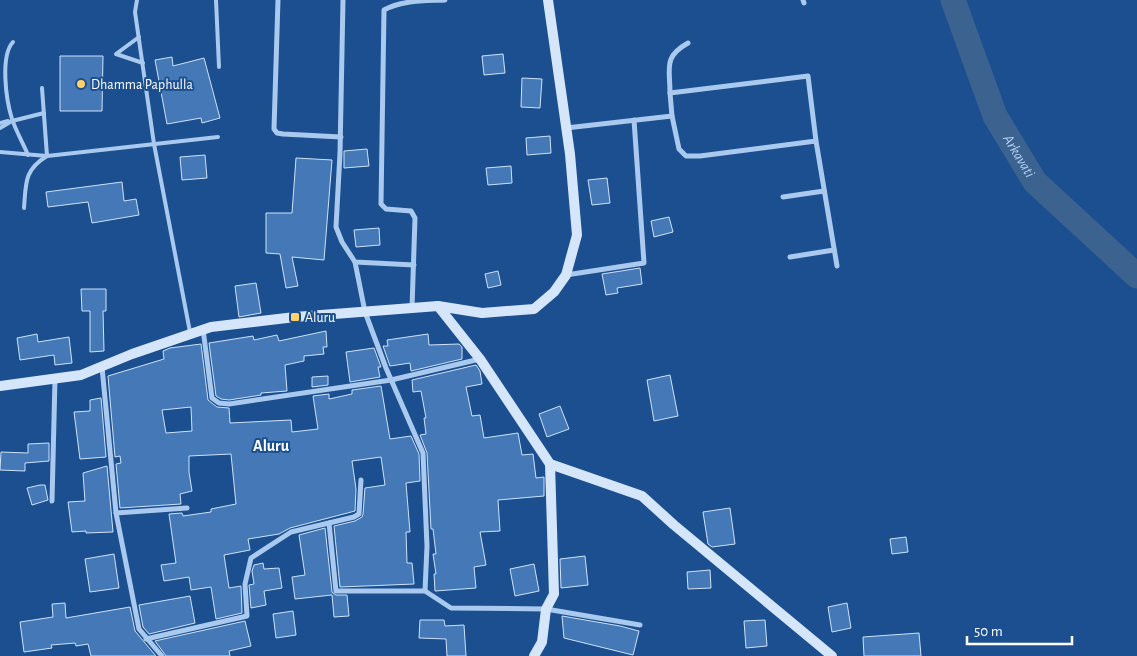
<svg xmlns="http://www.w3.org/2000/svg" width="1137" height="656" font-family="'Alegreya Sans',sans-serif">
  <style>
    .lines { fill: none; stroke-linecap: round; stroke-linejoin: round }
    .river { stroke: #3c6290; stroke-width: 25 }
    .building { fill: #4478b7; stroke: #cfe3fa; fill-rule: evenodd }
    .lane { stroke: #a9c9ee; stroke-width: 4 }
    .street { stroke: #a9c9ee; stroke-width: 5 }
    .secondary { stroke: #d6e6fa; stroke-width: 10 }
    .poi-dot { fill: #ffd166; stroke: #1b4f8f; stroke-width: 2 }
    .labels { text-anchor: middle; stroke-width: 4; stroke-linejoin: round; paint-order: stroke }
    .poi-label { font-size: 14px; fill: #fff; stroke: #1b4f8f; text-anchor: start }
    .water-label { font-size: 15px; font-style: italic; fill: #b5d3f5; stroke: #1b4f8f }
    .quarter-label { font-size: 16px; font-weight: bold; fill: #fff; stroke: #1b4f8f }
  </style>
  <rect width="100%" height="100%" fill="#1b4f8f"/>
  <g class="lines">
    <path class="river" id="s1" d="M 953,0 L 995,116 L 1035,182 L 1137,276"/>
  </g>
  <g class="building">
    <path d="M 503,54 L 505,73 L 484,75 L 482,56 Z"/>
    <path d="M 60,56 L 103,56 L 102,111 L 60,111 Z"/>
    <path d="M 172,57 L 173,66 L 204,58 L 220,118 L 202,123 L 201,118 L 167,124 L 155,60 Z"/>
    <path d="M 522,78 L 542,79 L 540,108 L 521,107 Z"/>
    <path d="M 550,136 L 551,153 L 527,155 L 526,138 Z"/>
    <path d="M 367,149 L 369,166 L 344,168 L 344,151 Z"/>
    <path d="M 205,155 L 207,178 L 182,180 L 180,157 Z"/>
    <path d="M 296,158 L 332,160 L 324,260 L 292,257 L 298,286 L 286,288 L 280,254 L 266,253 L 266,213 L 292,213 Z"/>
    <path d="M 511,166 L 512,183 L 488,185 L 486,168 Z"/>
    <path d="M 607,178 L 610,203 L 592,205 L 588,180 Z"/>
    <path d="M 122,182 L 124,201 L 136,199 L 139,215 L 92,223 L 88,202 L 48,207 L 46,192 Z"/>
    <path d="M 669,217 L 673,232 L 654,237 L 651,221 Z"/>
    <path d="M 379,228 L 380,245 L 356,247 L 354,230 Z"/>
    <path d="M 640,268 L 642,284 L 617,288 L 618,293 L 606,295 L 602,274 Z"/>
    <path d="M 498,271 L 501,285 L 488,288 L 485,274 Z"/>
    <path d="M 256,283 L 261,313 L 239,317 L 235,286 Z"/>
    <path d="M 81,289 L 106,289 L 106,311 L 103,311 L 104,351 L 90,352 L 90,311 L 82,311 Z"/>
    <path d="M 326,331 L 327,347 L 323,347 L 324,354 L 304,356 L 304,361 L 285,365 L 287,391 L 261,393 L 261,395 L 229,400 L 221,399 L 216,396 L 209,343 L 253,336 L 254,340 L 277,335 L 279,341 Z"/>
    <path d="M 37,334 L 38,342 L 69,337 L 72,363 L 55,365 L 54,355 L 20,360 L 17,338 Z"/>
    <path d="M 428,334 L 429,345 L 459,344 L 462,347 L 462,359 L 411,371 L 410,363 L 390,366 L 383,346 L 388,346 L 387,340 Z"/>
    <path d="M 201,344 L 208,400 L 217,407 L 229,408 L 230,423 L 291,420 L 292,432 L 318,429 L 313,396 L 329,394 L 329,399 L 352,394 L 352,390 L 381,386 L 390,439 L 411,436 L 419,454 L 420,481 L 406,483 L 410,532 L 406,532 L 407,563 L 412,563 L 414,584 L 340,587 L 334,526 L 355,521 L 362,517 L 363,514 L 365,488 L 385,485 L 381,457 L 352,461 L 356,489 L 355,511 L 290,528 L 279,534 L 248,539 L 250,550 L 224,555 L 229,588 L 241,586 L 242,613 L 216,619 L 211,587 L 191,590 L 189,577 L 164,581 L 161,565 L 176,563 L 169,514 L 182,513 L 183,516 L 211,512 L 211,509 L 236,504 L 231,454 L 189,456 L 189,472 L 192,491 L 180,494 L 181,504 L 120,508 L 116,464 L 121,463 L 120,456 L 115,457 L 108,376 L 164,359 L 163,351 L 170,348 ZM 191,407 L 192,431 L 166,433 L 162,410 Z"/>
    <path d="M 374,348 L 381,367 L 378,367 L 380,377 L 350,382 L 346,352 Z"/>
    <path d="M 476,365 L 480,371 L 482,384 L 466,387 L 472,416 L 480,415 L 484,438 L 518,433 L 522,455 L 533,454 L 536,478 L 544,477 L 544,496 L 498,500 L 500,531 L 480,532 L 486,565 L 474,567 L 476,588 L 435,591 L 434,574 L 436,574 L 433,554 L 436,554 L 433,529 L 431,529 L 427,453 L 420,435 L 426,434 L 424,418 L 426,418 L 421,391 L 413,392 L 412,380 Z"/>
    <path d="M 670,375 L 678,416 L 654,421 L 647,380 Z"/>
    <path d="M 328,376 L 328,385 L 312,387 L 312,377 Z"/>
    <path d="M 101,398 L 106,457 L 80,459 L 74,412 L 90,411 L 90,400 Z"/>
    <path d="M 560,406 L 569,429 L 547,437 L 539,414 Z"/>
    <path d="M 49,443 L 49,461 L 25,463 L 25,471 L 0,470 L 1,452 L 28,453 L 28,444 Z"/>
    <path d="M 107,466 L 113,532 L 86,533 L 86,531 L 72,532 L 68,502 L 85,501 L 83,473 Z"/>
    <path d="M 40,485 L 45,485 L 48,500 L 32,505 L 27,488 Z"/>
    <path d="M 730,508 L 735,544 L 712,547 L 708,544 L 703,512 Z"/>
    <path d="M 325,528 L 332,592 L 336,595 L 347,595 L 349,616 L 334,617 L 332,595 L 295,599 L 292,577 L 305,575 L 299,535 Z"/>
    <path d="M 906,537 L 908,552 L 892,554 L 890,539 Z"/>
    <path d="M 114,554 L 119,588 L 90,592 L 85,559 Z"/>
    <path d="M 585,556 L 588,585 L 561,588 L 560,559 Z"/>
    <path d="M 263,563 L 264,569 L 279,568 L 282,588 L 264,591 L 266,605 L 251,608 L 249,585 L 254,584 L 252,571 L 254,565 Z"/>
    <path d="M 534,564 L 539,591 L 515,596 L 510,569 Z"/>
    <path d="M 710,570 L 711,588 L 688,589 L 687,572 Z"/>
    <path d="M 190,596 L 195,623 L 149,634 L 143,627 L 139,605 Z"/>
    <path d="M 65,603 L 66,618 L 130,607 L 135,631 L 156,656 L 91,656 L 88,644 L 76,646 L 75,643 L 51,645 L 52,648 L 24,652 L 20,622 L 53,617 L 52,604 Z"/>
    <path d="M 847,603 L 851,628 L 832,632 L 828,607 Z"/>
    <path d="M 293,611 L 296,635 L 276,638 L 273,614 Z"/>
    <path d="M 562,616 L 620,626 L 639,631 L 633,655 L 564,638 Z"/>
    <path d="M 420,620 L 444,620 L 445,626 L 464,625 L 466,656 L 447,656 L 446,639 L 419,638 Z"/>
    <path d="M 765,620 L 767,646 L 746,648 L 744,621 Z"/>
    <path d="M 245,621 L 251,646 L 229,651 L 230,656 L 166,656 L 155,641 Z"/>
    <path d="M 919,633 L 921,656 L 864,656 L 863,637 Z"/>
  </g>
  <g class="lines">
    <g class="lane">
      <path d="M 137,0 L 135,12 L 154,144 L 190,332"/>
      <path d="M 216,0 L 219,67"/>
      <path d="M 139,37 L 116,54 L 143,63"/>
      <path d="M 13,42 C 0,56 6,100 12,119 C 16,131 23,143 28,155"/>
      <path d="M 42,88 L 47,156 L 218,137"/>
      <path d="M 0,123 L 8,121"/>
      <path d="M 0,128 L 12,121 L 44,113"/>
      <path d="M 0,152 L 47,156"/>
      <path d="M 24,208 C 26,183 24,170 47,156"/>
    </g>
    <g class="street">
      <path d="M 278,0 L 274,129 L 277,133 L 283,134 L 341,137"/>
      <path d="M 343,0 L 340,153 L 336,227 L 342,242 L 355,262 L 414,265"/>
      <path d="M 803,0 L 804,3"/>
      <path d="M 670,93 C 670,68 663,57 688,43"/>
      <path d="M 566,128 L 672,116"/>
      <path d="M 816,141 L 700,156 L 686,156 L 679,149 L 672,116 L 670,93 L 808,76 L 816,141 L 837,266"/>
      <path d="M 783,197 L 824,191"/>
      <path d="M 790,257 L 834,250"/>
      <path d="M 355,262 L 365,312 L 386,368 L 423,453 L 427,546 L 425,591"/>
      <path d="M 566,275 L 644,263 L 634,120"/>
      <path d="M 412,308 L 415,218 L 411,211 L 386,209 L 381,204 L 384,10 C 402,0 425,1 445,0"/>
      <path d="M 203,329 L 212,398 L 219,403 L 229,404 L 391,380 L 480,359"/>
      <path d="M 102,367 L 116,513 L 139,629 L 162,656"/>
      <path d="M 52,501 L 55,379"/>
      <path d="M 116,513 L 187,508"/>
      <path d="M 329,523 L 336,591 L 425,591 L 451,608 L 546,609 L 640,625"/>
      <path d="M 146,639 L 247,616 L 245,584 L 251,558 L 291,532 L 354,517 L 359,514 L 361,480"/>
    </g>
    <g class="secondary">
      <path d="M 438,306 L 480,359 L 550,464 L 642,496 L 674,525 L 832,656"/>
      <path d="M 0,386 L 81,375 L 132,354 L 211,327 L 295,317 L 438,306 L 482,313 L 534,309 L 554,292 L 566,275 L 577,235 L 570,154 L 548,0"/>
      <path d="M 534,656 L 542,642 L 546,609 L 554,594 L 550,464"/>
    </g>
  </g>
  <g class="poi-dot">
    <circle cx="81" cy="84" r="5"/>
    <rect x="290" y="312" width="10" height="10" rx="2.5"/>
  </g>
  <g class="labels">
    <g class="poi-label">
      <text x="91" y="89">Dhamma Paphulla</text>
      <text x="305" y="322">Aluru</text>
    </g>
    <g class="water-label">
      <text dy="5" stroke="none"><textPath href="#s1" startOffset="170">Arkavati</textPath></text>
    </g>
    <g class="quarter-label">
      <text x="271" y="451">Aluru</text>
    </g>
  </g>
  <path d="M967 636v8h105v-8" fill="none" stroke="#ffffff" stroke-width="2.5"/>
  <text x="974" y="636" font-size="15" fill="#ffffff" stroke="#1b4f8f" stroke-width="4" paint-order="stroke">50 m</text>
</svg>
